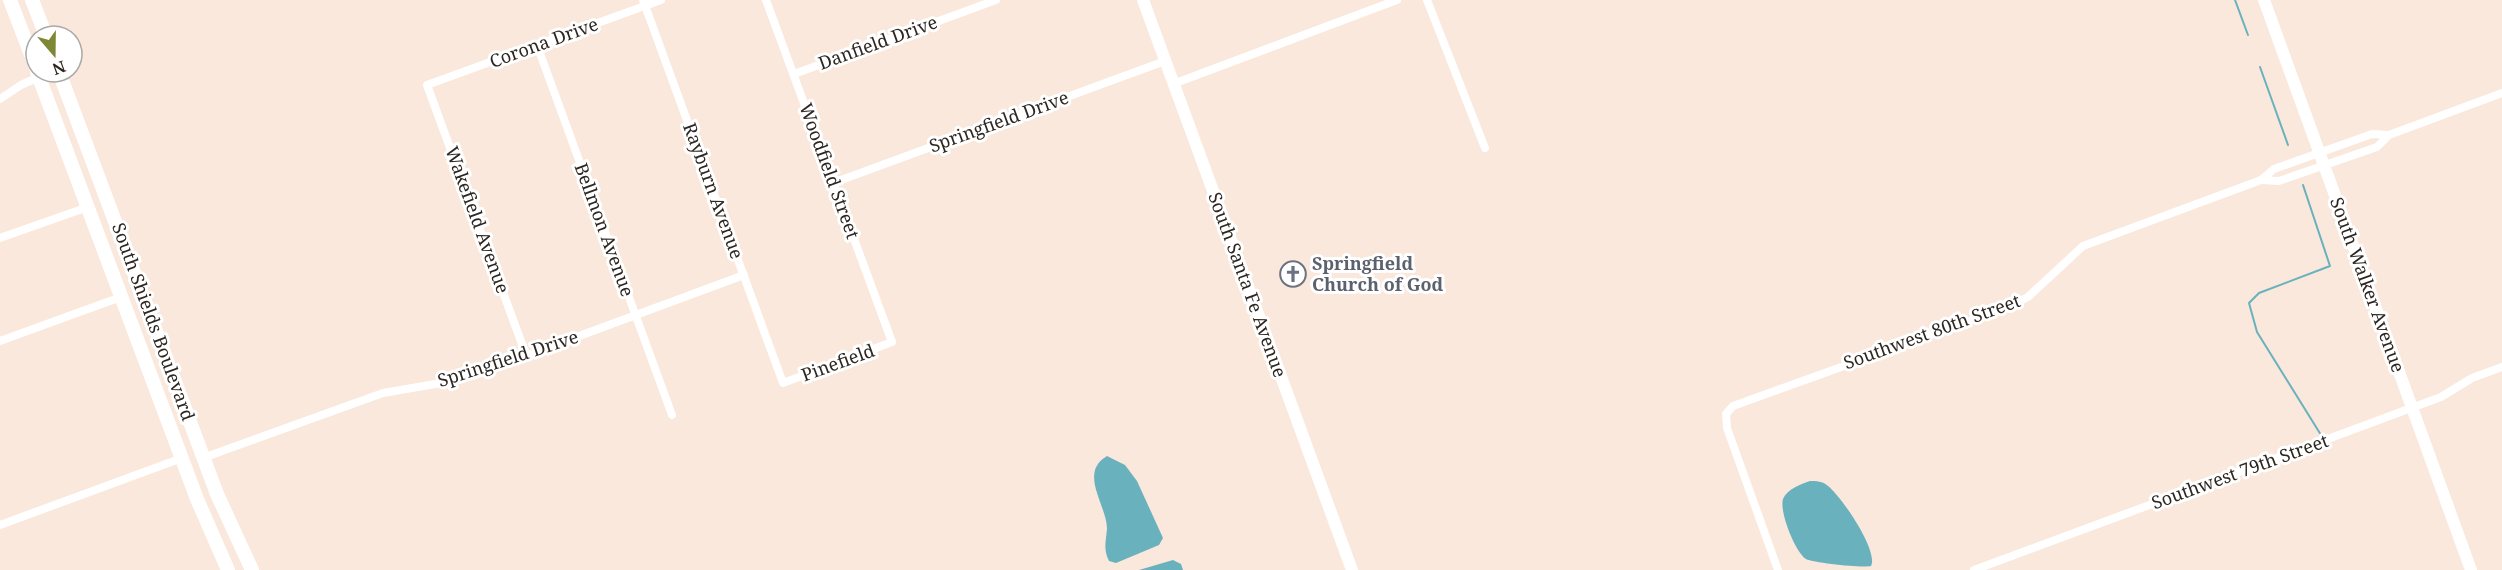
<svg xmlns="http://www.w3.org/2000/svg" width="2502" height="570" font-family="'Noto Serif',serif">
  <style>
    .water { fill: #6ab1be }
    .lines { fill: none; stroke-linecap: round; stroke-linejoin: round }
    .stream { stroke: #6ab1be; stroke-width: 2 }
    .minor { stroke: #fff; stroke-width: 8 }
    .secondary { stroke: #fff; stroke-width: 12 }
    .primary { stroke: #fff; stroke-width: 14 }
    .labels { text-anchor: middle; stroke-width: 6; stroke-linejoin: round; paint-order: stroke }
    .street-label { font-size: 18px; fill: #2d2722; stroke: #fff }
    .worship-label { font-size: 18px; font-weight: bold; fill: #5b616d; stroke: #fff; text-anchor: start }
  </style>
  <rect width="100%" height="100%" fill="#f9e8db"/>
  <g class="water">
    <path d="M 1107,456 L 1125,465 L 1137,481 L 1163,538 L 1159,545 L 1116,563 L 1109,561 C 1103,549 1106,541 1107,529 C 1107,505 1078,473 1107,456 Z"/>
    <path d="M 1810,481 C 1817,481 1822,481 1828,486 C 1841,496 1879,551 1871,566 C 1862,568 1814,563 1806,559 C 1795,552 1779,511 1783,499 C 1787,489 1801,484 1810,481 Z"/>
    <path d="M 1173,560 L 1181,564 L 1183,570 L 1139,570 Z"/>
  </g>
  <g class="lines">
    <g class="stream">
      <path d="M 2235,0 L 2248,35"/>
      <path d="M 2260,67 L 2288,145"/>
      <path d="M 2303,185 L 2330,266 L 2259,293 L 2249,303 L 2257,332 L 2321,435"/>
    </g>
    <g class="minor">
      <path d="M 643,0 L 783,383 L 892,342 L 766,0"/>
      <path d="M 1427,0 L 1485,148"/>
      <path d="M 537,45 L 672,415"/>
      <path d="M 794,74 L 996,0"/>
      <path d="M 1173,84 L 1397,0"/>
      <path d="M 0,99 L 21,85 L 39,77"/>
      <path d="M 2261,180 L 2279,181 L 2377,147 L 2389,135"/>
      <path d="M 833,183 L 1165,61"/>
      <path d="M 0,238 L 88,207"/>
      <path d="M 0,341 L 121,297"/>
      <path d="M 526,355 L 427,85 L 661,0"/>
      <path d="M 203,458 L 383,393 L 447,382 L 482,372 L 744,275"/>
      <path d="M 0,525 L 182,458"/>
      <path d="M 1778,570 L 1727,428 L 1726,414 L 1733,406 L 2011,306 L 2028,297 L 2083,246 L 2261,180 L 2274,169 L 2372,134 L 2389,135 L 2502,93"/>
      <path d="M 1974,570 L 2441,397 L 2472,378 L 2502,367"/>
    </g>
    <g class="secondary">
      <path d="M 1143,0 L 1352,570"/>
      <path d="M 2264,0 L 2471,570"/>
    </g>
    <g class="primary">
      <path d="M 10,0 L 36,68"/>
      <path d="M 32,0 L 46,36"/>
      <path d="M 37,72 L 197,499 L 228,570"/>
      <path d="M 59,72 L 217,494 L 252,570"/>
    </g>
  </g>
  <defs>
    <g id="church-ring" transform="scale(1.35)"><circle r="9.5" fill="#fff" stroke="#6b7280" stroke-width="1.5"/><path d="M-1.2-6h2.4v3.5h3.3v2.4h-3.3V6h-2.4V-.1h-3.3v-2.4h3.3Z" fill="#6b7280"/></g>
  </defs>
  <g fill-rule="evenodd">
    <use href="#church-ring" x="1293" y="274"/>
  </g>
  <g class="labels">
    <g class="street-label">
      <text transform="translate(544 43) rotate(-20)" y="6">Corona Drive</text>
      <text transform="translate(878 43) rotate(-20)" y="6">Danfield Drive</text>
      <text transform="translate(999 122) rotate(-20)" y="6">Springfield Drive</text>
      <text transform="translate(829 171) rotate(70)" y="6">Woodfield Street</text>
      <text transform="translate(713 191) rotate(70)" y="6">Rayburn Avenue</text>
      <text transform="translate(477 220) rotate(70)" y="6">Wakefield Avenue</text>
      <text transform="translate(604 230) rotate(70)" y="6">Bellmon Avenue</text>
      <text transform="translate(1247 285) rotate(70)" y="6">South Santa Fe Avenue</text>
      <text transform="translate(2367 285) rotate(70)" y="6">South Walker Avenue</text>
      <text transform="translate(153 322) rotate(70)" y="6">South Shields Boulevard</text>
      <text transform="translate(1932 332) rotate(-20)" y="6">Southwest 80th Street</text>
      <text transform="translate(508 359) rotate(-18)" y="6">Springfield Drive</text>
      <text transform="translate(838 363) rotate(-20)" y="6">Pinefield</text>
      <text transform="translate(2240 472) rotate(-20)" y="6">Southwest 79th Street</text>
    </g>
    <g class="worship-label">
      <text x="1312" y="270">Springfield<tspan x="1312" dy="21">Church of God</tspan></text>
    </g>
  </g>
  <g transform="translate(54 54) rotate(160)"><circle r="28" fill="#ffffff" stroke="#aba9a7" stroke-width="1.5"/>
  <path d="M0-4.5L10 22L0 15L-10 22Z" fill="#7d8734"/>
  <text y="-9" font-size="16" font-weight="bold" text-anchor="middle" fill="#2d2722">N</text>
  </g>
</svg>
